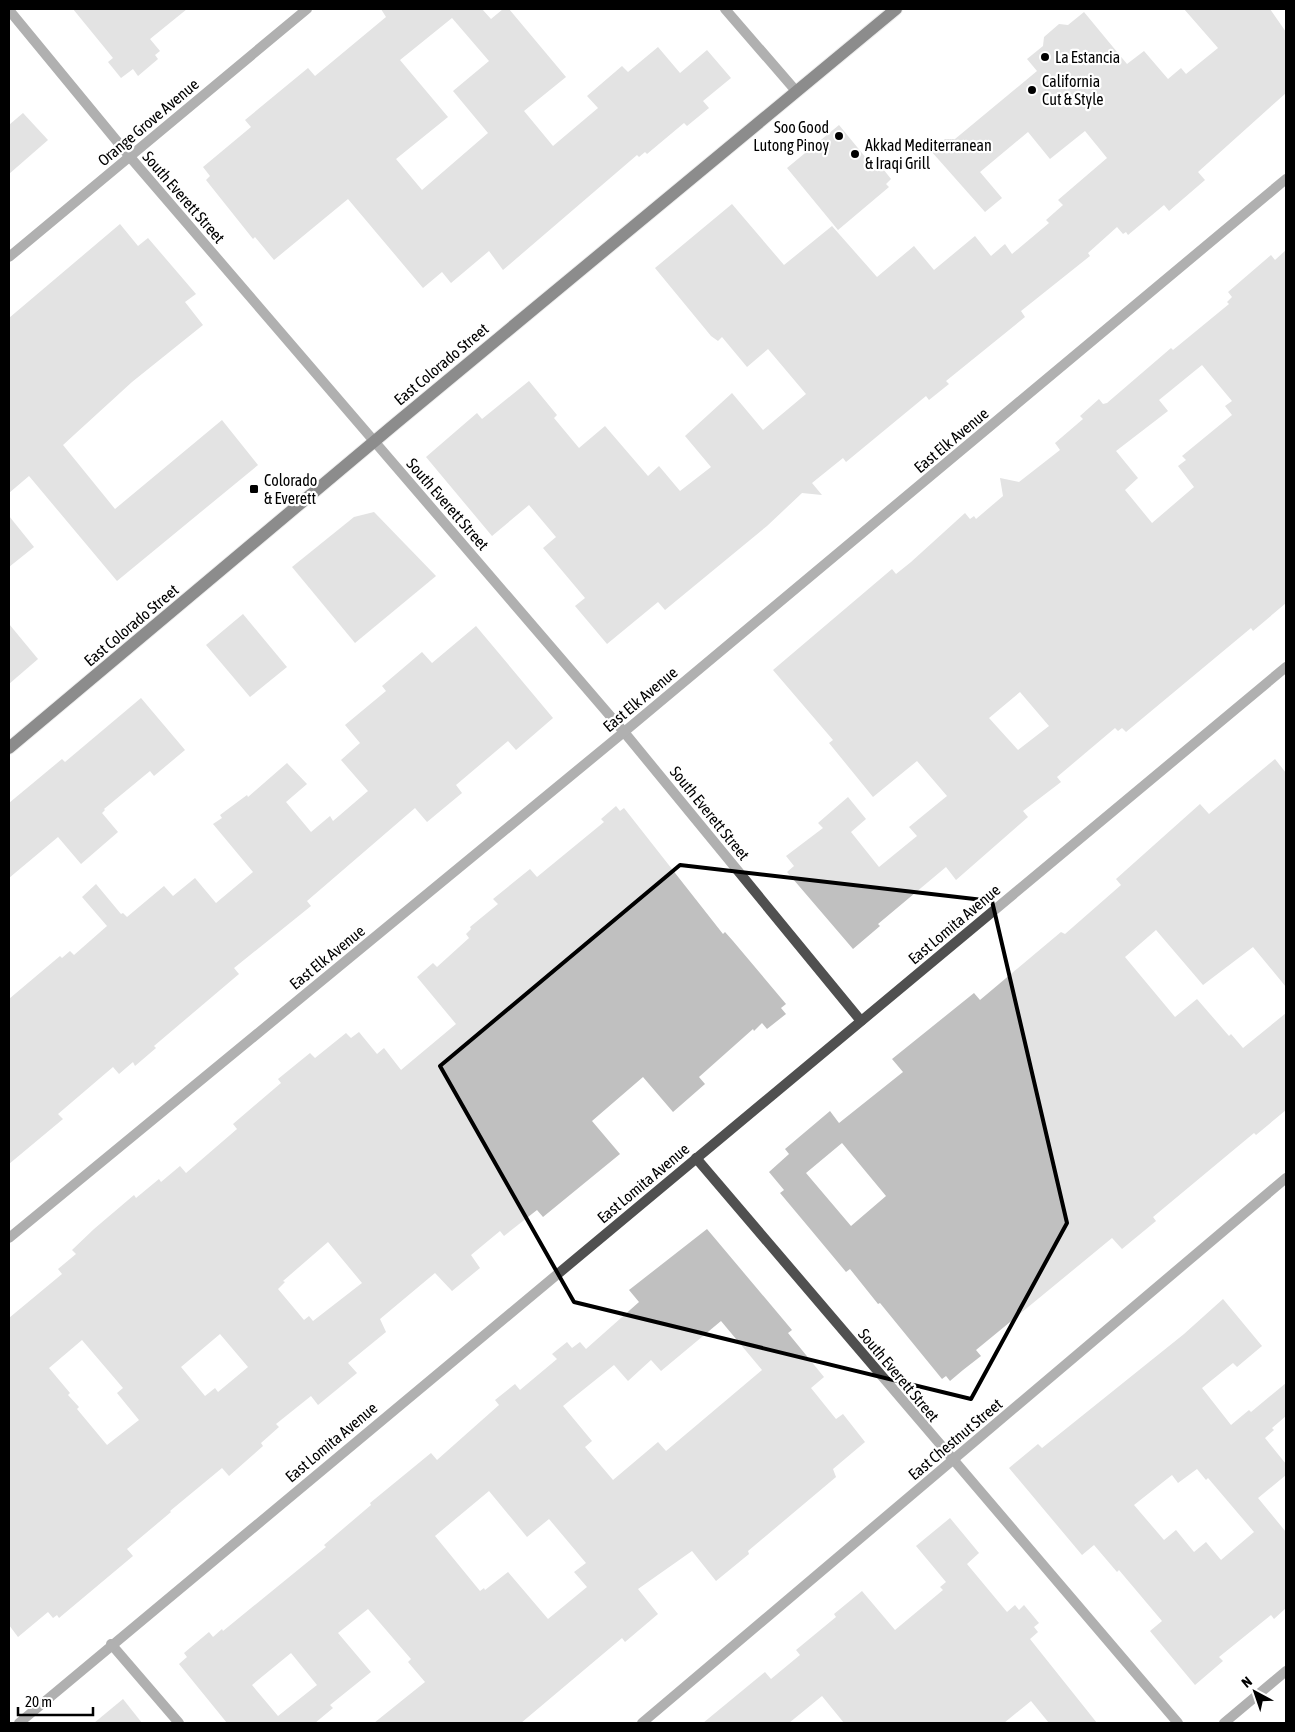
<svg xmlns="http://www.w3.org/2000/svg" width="1295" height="1732" font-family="'Asap Condensed',sans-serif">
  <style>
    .building { fill: #c0c0c0; fill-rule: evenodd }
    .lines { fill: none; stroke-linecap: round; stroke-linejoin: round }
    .primary-casing { stroke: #dbdbdb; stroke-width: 14 }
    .minor { stroke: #505050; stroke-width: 10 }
    .primary { stroke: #000; stroke-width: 12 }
    .marked { fill: none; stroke: #000; stroke-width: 4; stroke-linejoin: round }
    .poi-dot { fill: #000; stroke: #fff; stroke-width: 2 }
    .labels { text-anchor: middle; stroke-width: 4.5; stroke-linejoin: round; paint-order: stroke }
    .poi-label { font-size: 16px; fill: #000; stroke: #fff; text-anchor: start }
    .street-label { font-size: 16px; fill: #000; stroke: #fff }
  </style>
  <rect width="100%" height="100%" fill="#fff"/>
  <g class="building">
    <path d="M 73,9 L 187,9 L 150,39 L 160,51 L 155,55 L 158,59 L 138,76 L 133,69 L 121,78 L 108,62 L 113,58 Z"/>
    <path d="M 381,9 L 482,9 L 491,19 L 503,9 L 509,9 L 566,77 L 524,111 L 553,146 L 598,108 L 587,96 L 622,66 L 628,72 L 658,47 L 680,73 L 707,50 L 731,78 L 703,101 L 709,108 L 687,126 L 684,123 L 647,154 L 645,152 L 639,157 L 637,155 L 503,270 L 489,251 L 451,283 L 442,272 L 423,288 L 348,199 L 274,260 L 255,237 L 253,239 L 206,180 L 210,176 L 203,167 L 251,127 L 245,120 L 308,68 L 315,76 L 386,17 ZM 452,18 L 489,61 L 453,91 L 488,133 L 422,190 L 396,159 L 448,117 L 400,60 Z"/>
    <path d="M 1184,9 L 1270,9 L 1286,32 L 1286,93 L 1198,172 L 1205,180 L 1169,211 L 1164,205 L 1128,235 L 1126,232 L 1123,234 L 1117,227 L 1088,253 L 1090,256 L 1021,311 L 1025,317 L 946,381 L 949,384 L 929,400 L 926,396 L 846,462 L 843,458 L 812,483 L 822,495 L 802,493 L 767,526 L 665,610 L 658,602 L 607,644 L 575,606 L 585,598 L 543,548 L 556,537 L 529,505 L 492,536 L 426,457 L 477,413 L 482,419 L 529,381 L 557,415 L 554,418 L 579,448 L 605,426 L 648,476 L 659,466 L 680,491 L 711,467 L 685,436 L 732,393 L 763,430 L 806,394 L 768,349 L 747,367 L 722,337 L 718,341 L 711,336 L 655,268 L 732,204 L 784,265 L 832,226 L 877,277 L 914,246 L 934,270 L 975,236 L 991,256 L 1005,244 L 1012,254 L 1049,223 L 1046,220 L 1063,205 L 1058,200 L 1107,158 L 1085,131 L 1050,159 L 1028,132 L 980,172 L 1002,198 L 985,212 L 931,151 L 945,139 L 955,139 L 1037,71 L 1027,59 L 1043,46 L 1044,37 L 1059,24 L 1068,25 L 1084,12 L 1127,64 L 1144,51 L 1168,79 L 1181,68 L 1186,74 L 1218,48 Z"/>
    <path d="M 23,113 L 48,140 L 9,174 L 9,125 Z"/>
    <path d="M 839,125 L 871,164 L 876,160 L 891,179 L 886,184 L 889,187 L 838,230 L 787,168 Z"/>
    <path d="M 120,224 L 138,246 L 148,238 L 196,294 L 185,302 L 203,325 L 132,382 L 63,445 L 115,509 L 222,420 L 258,465 L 117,581 L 29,476 L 9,493 L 9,318 Z"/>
    <path d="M 1286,250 L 1286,603 L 1253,631 L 1251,628 L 1126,732 L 1122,728 L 1118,731 L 1115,728 L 1057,777 L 1061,782 L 1023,811 L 1028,817 L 956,880 L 946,867 L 878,924 L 880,926 L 853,949 L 787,872 L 794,866 L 786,856 L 823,828 L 818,823 L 848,797 L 866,819 L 851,832 L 879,867 L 917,836 L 909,827 L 947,796 L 917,761 L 873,797 L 829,743 L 833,740 L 773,670 L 892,569 L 896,574 L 911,562 L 965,513 L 970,519 L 974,516 L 976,519 L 1003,496 L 1000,478 L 1019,482 L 1060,450 L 1055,443 L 1083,419 L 1080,416 L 1099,399 L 1103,404 L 1107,403 L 1171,348 L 1173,350 L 1229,304 L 1227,302 L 1232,297 L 1228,292 L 1271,255 L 1275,260 ZM 1202,365 L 1232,401 L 1225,406 L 1232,415 L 1182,456 L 1186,460 L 1178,466 L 1194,487 L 1152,523 L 1125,490 L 1138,478 L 1116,451 L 1168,411 L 1159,400 ZM 1020,692 L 1049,726 L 1018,750 L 989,718 Z"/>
    <path d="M 374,512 L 436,576 L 355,643 L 292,567 L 354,517 Z"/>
    <path d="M 9,516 L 34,547 L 9,567 Z"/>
    <path d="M 243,614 L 287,667 L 250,697 L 206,645 Z"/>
    <path d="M 9,624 L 38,659 L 9,684 Z"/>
    <path d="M 476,626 L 553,718 L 516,750 L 508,741 L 456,785 L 462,793 L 427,822 L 415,808 L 307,901 L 311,906 L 234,968 L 239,974 L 154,1046 L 156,1048 L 135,1066 L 133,1062 L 119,1074 L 113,1067 L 58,1114 L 63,1119 L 9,1164 L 9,999 L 60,956 L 62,958 L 70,951 L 74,955 L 107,926 L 82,897 L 96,884 L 121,914 L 123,913 L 127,917 L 164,886 L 173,896 L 195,878 L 216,903 L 253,872 L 213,824 L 222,818 L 220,815 L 247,795 L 248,797 L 287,763 L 307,784 L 286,802 L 311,832 L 330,816 L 333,821 L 368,791 L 341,760 L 360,743 L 345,725 L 386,691 L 382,686 L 422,652 L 432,663 Z"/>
    <path d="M 141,698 L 185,750 L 154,776 L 150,771 L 104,809 L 105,810 L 102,813 L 118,832 L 81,864 L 58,837 L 9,878 L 9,803 L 62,759 L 65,762 Z"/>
    <path d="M 1275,759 L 1286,773 L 1286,987 L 1253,947 L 1203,985 L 1156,930 L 1125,957 L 1175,1017 L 1197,999 L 1229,1036 L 1231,1034 L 1243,1048 L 1286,1013 L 1286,1110 L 1256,1135 L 1254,1133 L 1153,1217 L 1156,1221 L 1122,1249 L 1112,1238 L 976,1350 L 981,1356 L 963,1370 L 950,1381 L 946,1376 L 942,1379 L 880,1303 L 878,1304 L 850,1269 L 846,1272 L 811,1230 L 780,1193 L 784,1190 L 769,1172 L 789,1154 L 785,1149 L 830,1111 L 839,1123 L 903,1072 L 892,1059 L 974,993 L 980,1000 L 1061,932 L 1065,934 L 1121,885 L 1116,879 L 1200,804 L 1209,814 ZM 842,1143 L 886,1196 L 851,1226 L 806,1173 Z"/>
    <path d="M 616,806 L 620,811 L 624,808 L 723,934 L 725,932 L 733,941 L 786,1004 L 781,1008 L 786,1014 L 767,1029 L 762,1023 L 754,1031 L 753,1029 L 699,1077 L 705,1084 L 673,1112 L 643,1077 L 592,1121 L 620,1154 L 543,1217 L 537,1210 L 504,1236 L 500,1231 L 471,1255 L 480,1268 L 452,1291 L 435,1273 L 380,1319 L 386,1332 L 348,1363 L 357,1373 L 318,1405 L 311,1396 L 276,1424 L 279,1427 L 261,1443 L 263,1446 L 229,1476 L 222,1468 L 170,1511 L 171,1512 L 127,1549 L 133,1556 L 59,1618 L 57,1615 L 53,1618 L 48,1612 L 18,1637 L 9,1625 L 9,1318 L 62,1274 L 58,1269 L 76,1254 L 72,1250 L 94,1229 L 134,1195 L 136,1198 L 159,1179 L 161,1182 L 180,1166 L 186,1173 L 237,1129 L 233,1124 L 281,1083 L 278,1079 L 310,1053 L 315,1058 L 346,1033 L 351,1038 L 359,1032 L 377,1054 L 384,1048 L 401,1070 L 456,1024 L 417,977 L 433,963 L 437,967 L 469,938 L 466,934 L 471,929 L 470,927 L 498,904 L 493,899 L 530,869 L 537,877 L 604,822 L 601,819 ZM 328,1242 L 362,1283 L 313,1321 L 309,1316 L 304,1320 L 278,1289 L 285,1282 L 283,1281 ZM 220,1334 L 248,1367 L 218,1392 L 215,1388 L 205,1396 L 181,1367 ZM 82,1340 L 123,1388 L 117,1393 L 139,1420 L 107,1445 L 77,1409 L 79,1407 L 68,1395 L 70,1393 L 49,1368 Z"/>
    <path d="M 707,1229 L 792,1330 L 788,1333 L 824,1377 L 811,1388 L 836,1419 L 843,1414 L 865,1442 L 833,1469 L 836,1477 L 748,1551 L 749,1554 L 716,1581 L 692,1551 L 638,1589 L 658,1614 L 625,1642 L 622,1638 L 521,1723 L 374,1723 L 425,1682 L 408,1662 L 411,1659 L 368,1609 L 338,1633 L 371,1672 L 330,1705 L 333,1708 L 315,1723 L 227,1723 L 179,1664 L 187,1657 L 184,1653 L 209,1632 L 213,1637 L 222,1629 L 223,1631 L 326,1547 L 324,1545 L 371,1505 L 370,1503 L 431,1453 L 437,1460 L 499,1405 L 495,1400 L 515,1384 L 520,1390 L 557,1359 L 552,1354 L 567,1342 L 572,1348 L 580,1342 L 586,1349 L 639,1302 L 629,1290 ZM 721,1321 L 762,1370 L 666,1451 L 658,1442 L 613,1480 L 585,1447 L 592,1441 L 563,1406 L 614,1365 L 628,1381 L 651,1360 L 661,1371 ZM 489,1491 L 527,1537 L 549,1519 L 586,1563 L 574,1572 L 587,1587 L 548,1619 L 508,1572 L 485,1590 L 484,1588 L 480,1591 L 435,1536 ZM 291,1653 L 317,1685 L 278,1716 L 252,1685 Z"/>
    <path d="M 1223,1299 L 1262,1346 L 1237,1367 L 1233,1363 L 1202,1388 L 1231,1425 L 1249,1410 L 1251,1412 L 1286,1383 L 1286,1416 L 1272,1428 L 1274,1430 L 1265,1438 L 1286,1464 L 1286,1475 L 1258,1498 L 1286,1532 L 1286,1608 L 1274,1619 L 1271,1615 L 1219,1657 L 1223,1661 L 1195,1685 L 1150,1631 L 1162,1621 L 1119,1570 L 1117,1572 L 1094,1545 L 1082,1555 L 1009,1468 L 1038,1444 L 1042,1448 L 1184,1334 ZM 1197,1469 L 1206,1480 L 1208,1478 L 1254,1532 L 1221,1560 L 1206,1542 L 1194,1552 L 1176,1530 L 1164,1540 L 1134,1505 L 1172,1475 L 1178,1483 Z"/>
    <path d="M 950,1518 L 979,1553 L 967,1564 L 1007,1612 L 1015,1605 L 1019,1610 L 1024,1605 L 1039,1623 L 1034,1627 L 1038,1632 L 1030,1639 L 1097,1723 L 1049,1723 L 1031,1701 L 1004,1723 L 844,1723 L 822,1696 L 789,1723 L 703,1723 L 765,1672 L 771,1679 L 800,1655 L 796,1650 L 836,1617 L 834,1614 L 862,1591 L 895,1630 L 943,1590 L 940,1587 L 946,1582 L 916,1546 Z"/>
    <path d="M 123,1699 L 142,1723 L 94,1723 Z"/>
  </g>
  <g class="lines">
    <g class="primary-casing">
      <path id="primary" d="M 9,748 L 395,424 L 896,9"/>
    </g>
    <g class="minor">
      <path d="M 725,9 L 796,91"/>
      <path d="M 9,10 L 130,157 L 624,732 L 861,1021"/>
      <path d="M 9,257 L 307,9"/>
      <path d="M 696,1158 L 1178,1723"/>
      <path d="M 9,1238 L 624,732 L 1286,179"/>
      <path d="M 111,1644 L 179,1723"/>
      <path d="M 19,1723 L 1286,667"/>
      <path d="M 642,1723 L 1286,1178"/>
      <path d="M 1224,1723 L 1286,1671"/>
    </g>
    <use href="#primary" class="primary"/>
  </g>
  <path d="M0 0H1295V1732H0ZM 680,865 L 992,901 L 1067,1223 L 971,1399 L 574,1302 L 440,1066 Z" fill="#fff" fill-opacity=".55" fill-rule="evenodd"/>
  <path class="marked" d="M 680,865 L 992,901 L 1067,1223 L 971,1399 L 574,1302 L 440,1066 Z"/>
  <g class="poi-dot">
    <circle cx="1045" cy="57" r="5"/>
    <circle cx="1032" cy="90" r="5"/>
    <circle cx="839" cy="136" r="5"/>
    <circle cx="855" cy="154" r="5"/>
    <rect x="249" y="484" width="10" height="10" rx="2.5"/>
  </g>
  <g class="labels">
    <g class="poi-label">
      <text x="1055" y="63">La Estancia</text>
      <text x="1042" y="87">California<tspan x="1042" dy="18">Cut &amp; Style</tspan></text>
      <text x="829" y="133" text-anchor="end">Soo Good<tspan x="829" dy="18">Lutong Pinoy</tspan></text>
      <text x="865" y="151">Akkad Mediterranean<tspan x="865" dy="18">&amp; Iraqi Grill</tspan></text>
      <text x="264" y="486">Colorado<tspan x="264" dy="18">&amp; Everett</tspan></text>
    </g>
    <g class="street-label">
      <text transform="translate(148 122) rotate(-40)" y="6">Orange Grove Avenue</text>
      <text transform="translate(184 197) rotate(49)" y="6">South Everett Street</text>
      <text transform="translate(441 364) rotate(-40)" y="6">East Colorado Street</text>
      <text transform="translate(951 440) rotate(-40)" y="6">East Elk Avenue</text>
      <text transform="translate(448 504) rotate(49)" y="6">South Everett Street</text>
      <text transform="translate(131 625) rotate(-40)" y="6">East Colorado Street</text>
      <text transform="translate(640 699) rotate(-40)" y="6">East Elk Avenue</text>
      <text transform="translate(710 813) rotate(51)" y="6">South Everett Street</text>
      <text transform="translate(954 924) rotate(-40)" y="6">East Lomita Avenue</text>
      <text transform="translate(327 957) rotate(-39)" y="6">East Elk Avenue</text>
      <text transform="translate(643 1183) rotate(-40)" y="6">East Lomita Avenue</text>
      <text transform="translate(899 1375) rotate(50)" y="6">South Everett Street</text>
      <text transform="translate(955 1439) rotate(-40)" y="6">East Chestnut Street</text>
      <text transform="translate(331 1442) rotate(-40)" y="6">East Lomita Avenue</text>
    </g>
  </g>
  <rect width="1295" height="1732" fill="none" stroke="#000000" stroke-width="20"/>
  <g transform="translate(1255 1692) rotate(320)" stroke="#ffffff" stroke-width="4" paint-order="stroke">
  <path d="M0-4L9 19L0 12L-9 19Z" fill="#000000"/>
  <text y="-8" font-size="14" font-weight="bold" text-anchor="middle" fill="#000000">N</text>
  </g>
  <path d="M18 1707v8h75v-8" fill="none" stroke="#000000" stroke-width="2.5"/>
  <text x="25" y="1707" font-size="15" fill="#000000" stroke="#ffffff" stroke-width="4" paint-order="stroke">20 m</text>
</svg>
